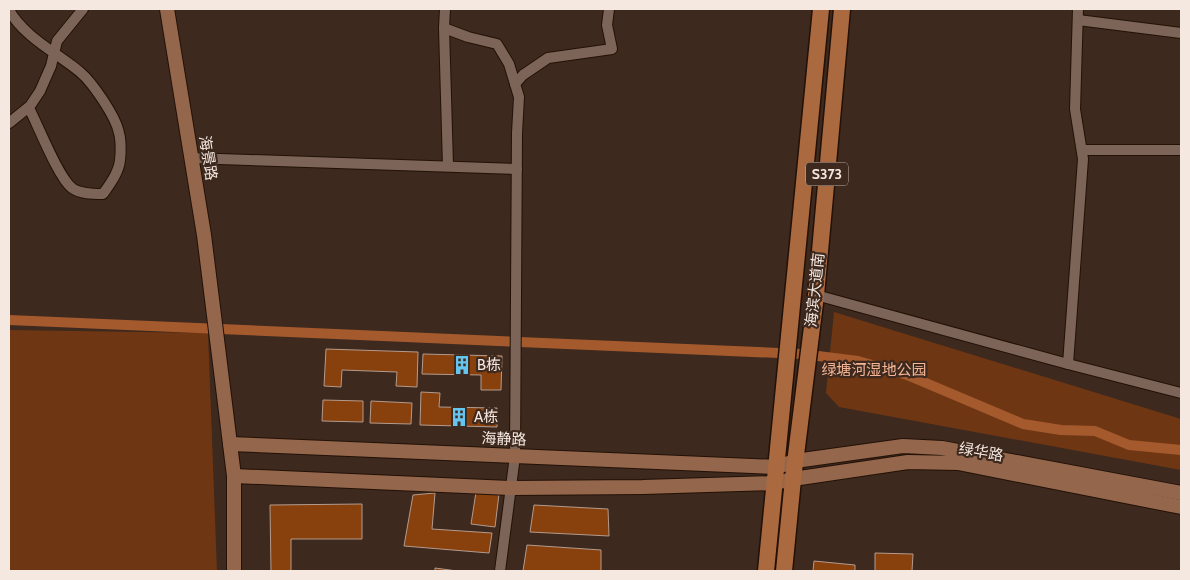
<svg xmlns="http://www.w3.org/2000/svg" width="1190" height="580" font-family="Cabin,'Noto Sans SC',sans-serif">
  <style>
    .green { fill: #6f3613 }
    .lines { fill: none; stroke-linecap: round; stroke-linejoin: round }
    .canal { stroke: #a55a2d; stroke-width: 10 }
    .building { fill: #88400d; stroke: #b49b8d }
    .street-casing { stroke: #231107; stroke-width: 12 }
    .secondary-casing { stroke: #231107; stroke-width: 16 }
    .primary-casing { stroke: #231107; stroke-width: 19 }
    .street { stroke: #7c6558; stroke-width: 10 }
    .secondary { stroke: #94674c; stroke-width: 14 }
    .primary { stroke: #ab6940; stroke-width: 16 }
    .labels { text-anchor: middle; stroke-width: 4.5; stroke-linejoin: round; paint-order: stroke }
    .shield { fill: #3d291e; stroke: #beafa6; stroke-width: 1 }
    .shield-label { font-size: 14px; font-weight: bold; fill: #f5e8e0 }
    .street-label { font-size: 15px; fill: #f5e8e0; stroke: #3d291e }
    .poi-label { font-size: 15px; fill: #f5e8e0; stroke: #3d291e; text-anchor: start }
    .park-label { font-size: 15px; fill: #f6b695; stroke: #3d291e }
  </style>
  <rect width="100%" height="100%" fill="#3d291e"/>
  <g class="green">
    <path d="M 834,312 L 1181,419 L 1181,470 L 839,407 L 826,393 Z"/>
    <path d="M 9,330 L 208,333 L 217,571 L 9,571 Z"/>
  </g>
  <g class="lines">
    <path class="canal" d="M 9,320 L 802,354 L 858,361 L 907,375 L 1023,424 L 1061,430 L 1095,431 L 1129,445 L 1181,450"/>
  </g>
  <g class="building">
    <path d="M 326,349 L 418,352 L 417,387 L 396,386 L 397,372 L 342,370 L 341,387 L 324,386 Z"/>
    <path d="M 423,354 L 502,356 L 501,390 L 481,390 L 481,375 L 422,374 Z"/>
    <path d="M 421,392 L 440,393 L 439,407 L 497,408 L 497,427 L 420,425 Z"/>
    <path d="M 323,400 L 363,401 L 363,422 L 322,421 Z"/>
    <path d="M 371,401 L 412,403 L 411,424 L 370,423 Z"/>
    <path d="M 476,492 L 499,494 L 495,527 L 471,524 Z"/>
    <path d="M 435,493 L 432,529 L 492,533 L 489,553 L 404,546 L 413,495 Z"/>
    <path d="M 362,504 L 362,539 L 291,539 L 291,571 L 271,571 L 270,505 Z"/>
    <path d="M 534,505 L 608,509 L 609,536 L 530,532 Z"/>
    <path d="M 527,545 L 601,550 L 601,571 L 523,571 Z"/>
    <path d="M 875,553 L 913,554 L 912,571 L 875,571 Z"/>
    <path d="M 814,561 L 855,565 L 855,571 L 813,571 Z"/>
    <path d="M 435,568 L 457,571 L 435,571 Z"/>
  </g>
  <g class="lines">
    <g class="street-casing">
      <g id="street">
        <path d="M 445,9 L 444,28 L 448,166"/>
        <path d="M 9,10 C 24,37 57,53 80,72 C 93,83 116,117 119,133 C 121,140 121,153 120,160 C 119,172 110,184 103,194 C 93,194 80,194 72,188 C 58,177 38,125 29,108"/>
        <path d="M 1078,20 L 1181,33"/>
        <path d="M 444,28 L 468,37 L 497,44 L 509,64 L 519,97 L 517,133 L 515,456 L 500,571"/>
        <path d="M 515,84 L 523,75 L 548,58 L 612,49 L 607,25 L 609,9"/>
        <path d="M 9,123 L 30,106 L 40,91 L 51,66 L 57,41 L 83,9"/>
        <path d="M 1082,150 L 1181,150"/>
        <path d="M 191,158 L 517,169"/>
        <path d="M 816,295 L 1068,364 L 1181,393"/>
        <path d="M 1068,364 L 1083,159 L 1075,109 L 1078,9"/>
      </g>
    </g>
    <g class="secondary-casing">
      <g id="secondary">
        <path d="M 167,9 L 204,235 L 234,476 L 234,571"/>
        <path d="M 230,444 L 777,467 L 795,461 L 903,446 L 942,448 L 1181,493"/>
        <path d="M 234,476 L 511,488 L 643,487 L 775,483 L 793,479 L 908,462 L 958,463 L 1181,507"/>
      </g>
    </g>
    <g class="primary-casing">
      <g id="primary">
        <path d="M 766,571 L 821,9"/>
        <path d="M 784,571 L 793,479 L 816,295 L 842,9"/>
      </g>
    </g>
    <use href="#street" class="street"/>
    <use href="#secondary" class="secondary"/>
    <use href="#primary" class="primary"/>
  </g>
  <defs>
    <g id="building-bare" transform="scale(1.5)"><path d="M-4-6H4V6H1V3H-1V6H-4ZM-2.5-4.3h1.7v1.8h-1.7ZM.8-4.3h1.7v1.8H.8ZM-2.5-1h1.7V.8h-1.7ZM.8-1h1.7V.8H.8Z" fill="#65c5ee" stroke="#3d291e" stroke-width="2.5" paint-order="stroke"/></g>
  </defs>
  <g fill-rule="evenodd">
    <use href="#building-bare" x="462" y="365"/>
    <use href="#building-bare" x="459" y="417"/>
  </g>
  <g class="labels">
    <rect class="shield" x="806" y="162.5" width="42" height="23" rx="4"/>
    <g class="shield-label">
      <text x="827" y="179">S373</text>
    </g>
    <g class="street-label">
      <text transform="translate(208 158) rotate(81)" y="5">海景路</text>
      <text transform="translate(815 290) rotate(-84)" y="5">海滨大道南</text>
      <text transform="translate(504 439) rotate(2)" y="5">海静路</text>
      <text transform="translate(981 452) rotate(10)" y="5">绿华路</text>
    </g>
    <g class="poi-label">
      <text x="477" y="370">B栋</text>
      <text x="474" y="422">A栋</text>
    </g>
    <g class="park-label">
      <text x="874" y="375">绿塘河湿地公园</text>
    </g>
  </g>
  <rect width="1190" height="580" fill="none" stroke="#f5e8e0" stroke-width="20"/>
</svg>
